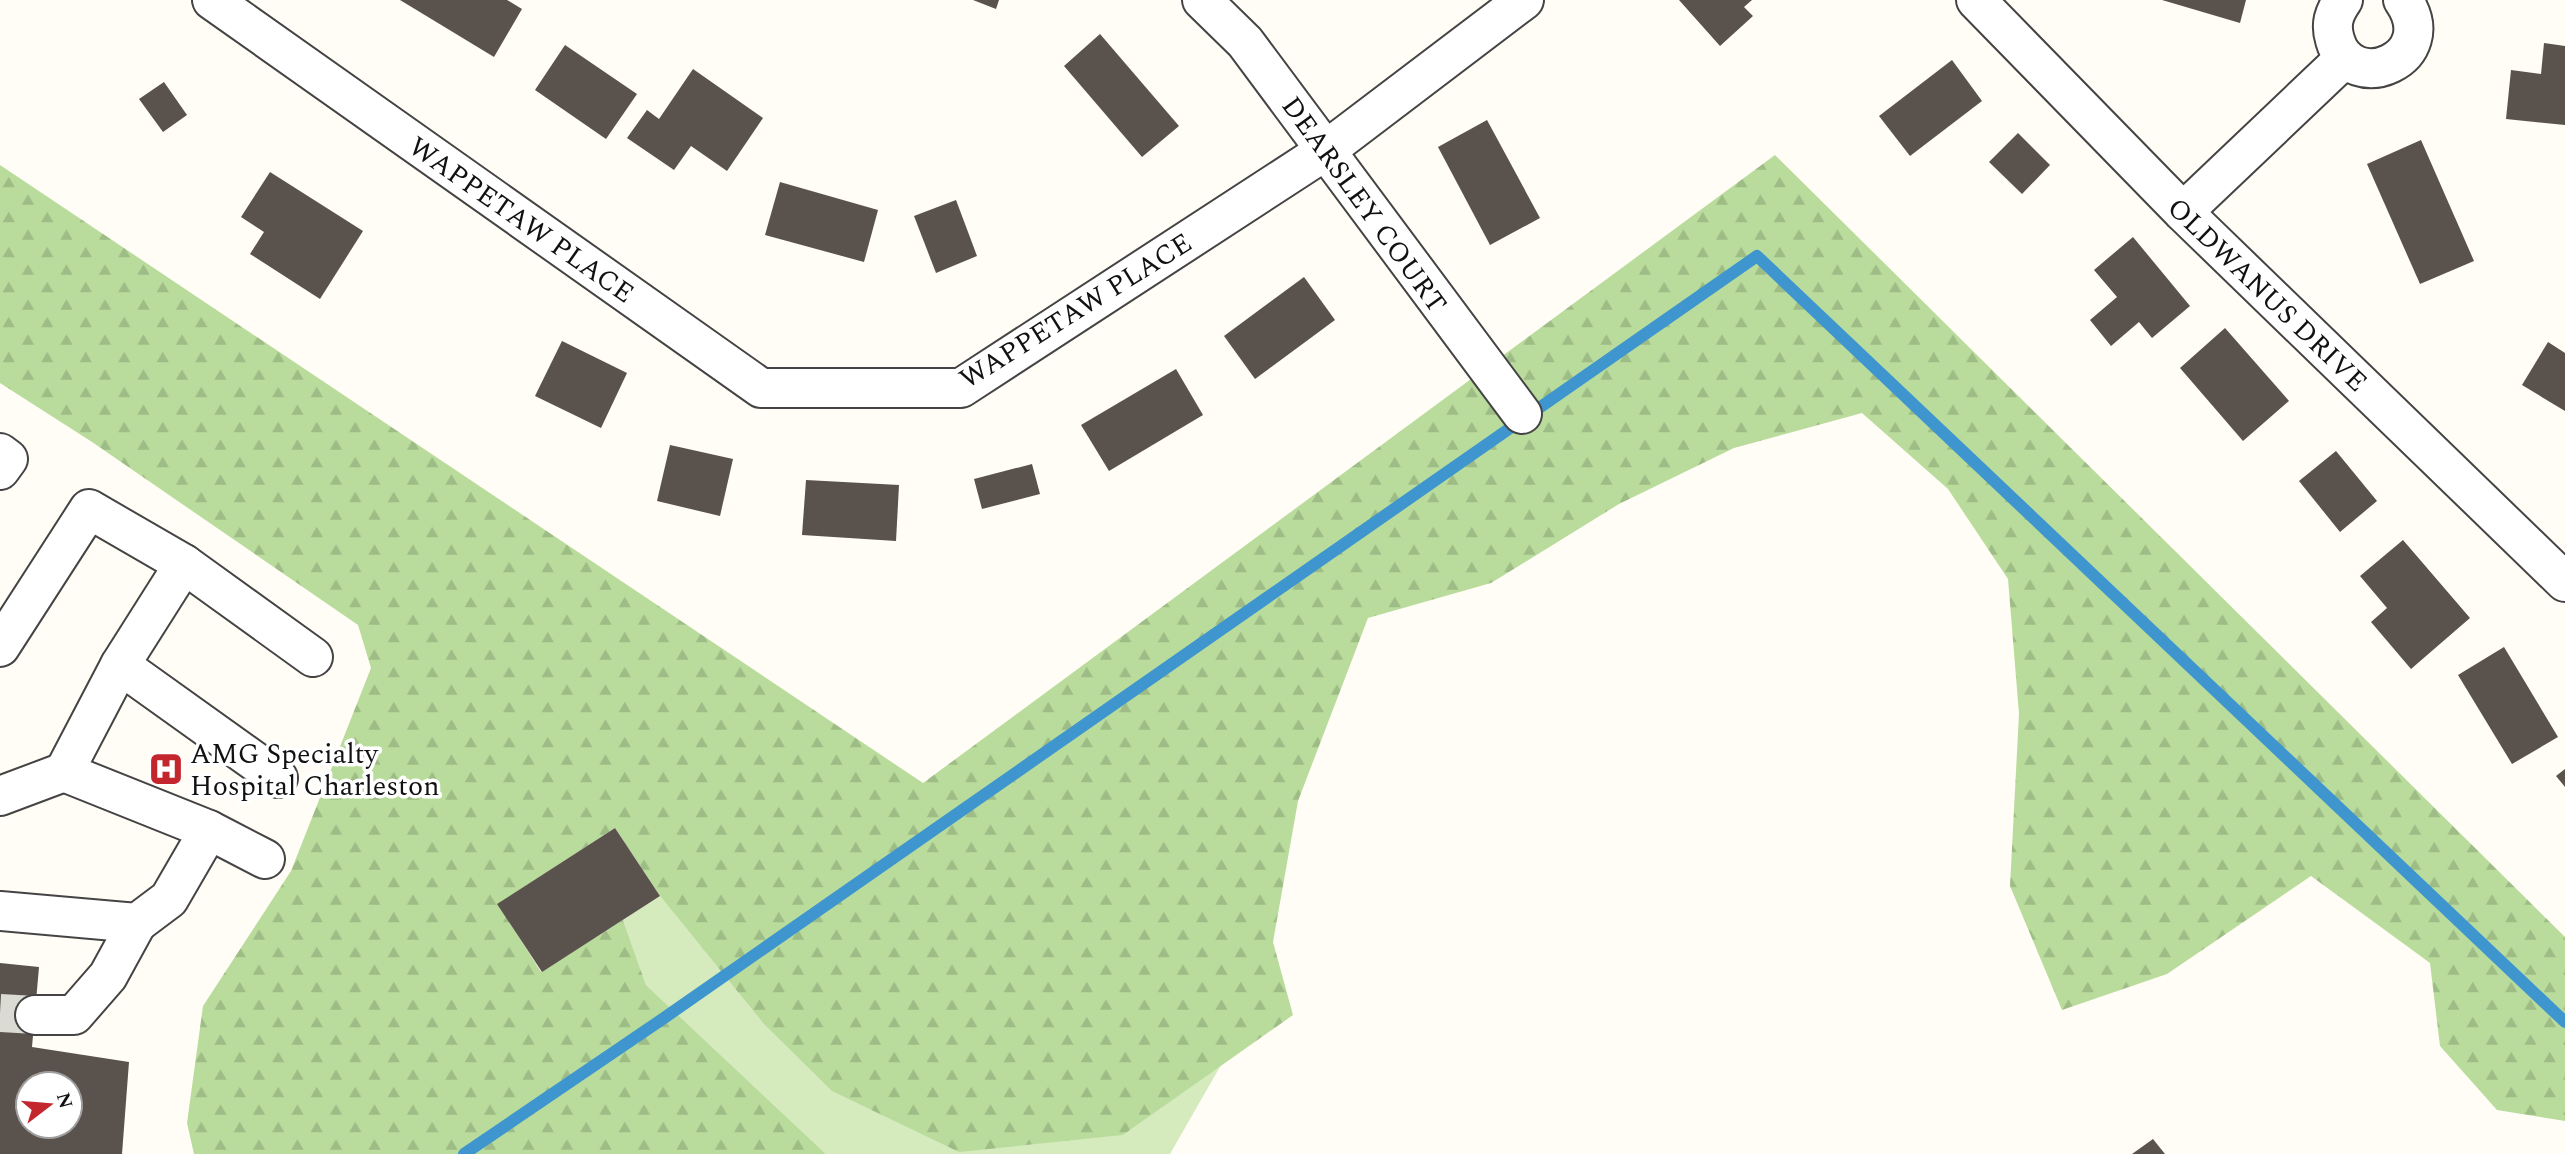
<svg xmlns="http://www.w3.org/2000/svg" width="2565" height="1154" font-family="Spectral,serif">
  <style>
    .grass { fill: #d5ebbd }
    .forest { fill: url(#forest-firs) }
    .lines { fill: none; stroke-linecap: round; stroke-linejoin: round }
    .stream { stroke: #3f96cf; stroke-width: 12 }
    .building { fill: #5a524d; fill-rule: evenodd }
    .minor-tunnel { stroke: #dbdad3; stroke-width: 38; stroke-dasharray: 38 19; stroke-linecap: butt }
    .minor-casing { stroke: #444; stroke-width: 42 }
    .minor { stroke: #fff; stroke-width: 38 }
    .labels { text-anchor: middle; stroke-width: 7; stroke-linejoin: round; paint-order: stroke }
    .street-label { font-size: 28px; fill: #111; stroke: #fff }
    .poi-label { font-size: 28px; fill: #111; stroke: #fff; text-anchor: start }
  </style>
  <defs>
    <pattern id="forest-firs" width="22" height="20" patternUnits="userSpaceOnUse" patternTransform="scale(1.75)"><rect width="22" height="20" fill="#b9dc9c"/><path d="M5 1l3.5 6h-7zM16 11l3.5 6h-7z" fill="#9ebc85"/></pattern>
  </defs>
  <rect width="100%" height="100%" fill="#fffdf5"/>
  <path class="grass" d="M 660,896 L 763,1023 L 1123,1135 L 1221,1065 L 1170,1154 L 826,1154 L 646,985 L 623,920 Z"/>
  <path class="forest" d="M 1775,155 L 2565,937 L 2565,1121 L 2497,1110 L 2440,1046 L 2430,963 L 2311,876 L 2167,974 L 2062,1010 L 2010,886 L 2019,714 L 2008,579 L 1948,489 L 1862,413 L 1734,448 L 1619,504 L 1491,583 L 1368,618 L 1298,801 L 1273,942 L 1293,1015 L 1123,1135 L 959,1152 L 832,1091 L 763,1023 L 660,896 L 615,828 L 498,904 L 541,972 L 623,920 L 646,985 L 826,1154 L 194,1154 L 187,1123 L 203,1006 L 291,871 L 371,668 L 358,625 L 92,442 L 0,383 L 0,165 L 923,783 Z"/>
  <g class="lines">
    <path class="stream" d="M 464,1154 L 664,1018 L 1757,256 L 2565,1022"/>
  </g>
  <g class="building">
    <path d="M 400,0 L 507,0 L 522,9 L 494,57 Z"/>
    <path d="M 973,0 L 999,0 L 996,9 Z"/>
    <path d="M 1679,0 L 1752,0 L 1744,7 L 1753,16 L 1720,46 Z"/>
    <path d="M 2162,0 L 2246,0 L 2240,23 Z"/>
    <path d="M 1100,34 L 1179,126 L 1142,157 L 1064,66 Z"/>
    <path d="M 2544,43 L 2565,46 L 2565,125 L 2506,119 L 2511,70 L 2541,74 Z"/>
    <path d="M 565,45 L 637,94 L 606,139 L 535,90 Z"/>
    <path d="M 1952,60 L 1982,101 L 1910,156 L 1879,116 Z"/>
    <path d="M 693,69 L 763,118 L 727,171 L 691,146 L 674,170 L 627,138 L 647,110 L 659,119 Z"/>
    <path d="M 164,82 L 187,115 L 163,132 L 139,99 Z"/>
    <path d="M 1487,120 L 1540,218 L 1490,245 L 1438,147 Z"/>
    <path d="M 2018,133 L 2050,165 L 2022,194 L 1989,162 Z"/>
    <path d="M 2421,140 L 2474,261 L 2420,284 L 2367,164 Z"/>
    <path d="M 270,172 L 363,231 L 320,299 L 250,254 L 264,232 L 241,217 Z"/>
    <path d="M 780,182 L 878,210 L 864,262 L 765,235 Z"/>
    <path d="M 956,200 L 977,256 L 936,273 L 914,216 Z"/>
    <path d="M 2133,237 L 2190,306 L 2152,338 L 2139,322 L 2111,346 L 2090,320 L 2117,297 L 2094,270 Z"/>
    <path d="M 1304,277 L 1335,320 L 1255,379 L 1224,336 Z"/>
    <path d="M 2225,328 L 2289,401 L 2243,441 L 2180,368 Z"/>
    <path d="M 562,341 L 627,373 L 601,428 L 535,396 Z"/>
    <path d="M 2548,342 L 2565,353 L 2565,411 L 2522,385 Z"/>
    <path d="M 1176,369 L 1203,415 L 1109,471 L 1081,425 Z"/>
    <path d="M 670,445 L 733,459 L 720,516 L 657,501 Z"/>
    <path d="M 2336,451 L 2377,501 L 2340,532 L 2299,481 Z"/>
    <path d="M 1032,464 L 1040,494 L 982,509 L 974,479 Z"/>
    <path d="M 806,480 L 899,485 L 896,541 L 802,535 Z"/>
    <path d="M 2403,540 L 2470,618 L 2411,669 L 2371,622 L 2387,608 L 2360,576 Z"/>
    <path d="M 2504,647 L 2558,737 L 2512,764 L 2458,675 Z"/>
    <path d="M 2565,769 L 2565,787 L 2556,776 Z"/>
    <path d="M 615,828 L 660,896 L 542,972 L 497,904 Z"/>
    <path d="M 0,963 L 39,967 L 32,1047 L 129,1062 L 122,1154 L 0,1154 ZM 28,1084 L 70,1084 L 70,1126 L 28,1126 Z"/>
    <path d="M 2153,1139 L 2165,1154 L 2132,1154 Z"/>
  </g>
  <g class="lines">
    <path class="minor-tunnel" d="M 0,1013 L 35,1015"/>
    <g class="minor-casing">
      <g id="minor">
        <path d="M 212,0 L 761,388 L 961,388 L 1325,151 L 1524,0"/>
        <path d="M 1202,0 L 1245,42 L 1522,414"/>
        <path d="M 1976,0 L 2183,212 L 2565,582"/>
        <path d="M 2343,0 C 2334,13 2330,24 2335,40 C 2351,97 2444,59 2403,0"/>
        <path d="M 2183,212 L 2345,58"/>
        <path d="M 0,453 L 8,459 L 0,470"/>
        <path d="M 184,564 L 313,657"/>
        <path d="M 0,647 L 89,509 L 184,564 L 120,665 L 64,772 L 209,830 L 169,899 L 137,923 L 0,911"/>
        <path d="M 120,665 L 278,778"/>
        <path d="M 0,796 L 64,772"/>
        <path d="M 209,830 L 265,859"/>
        <path d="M 35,1015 L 74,1015 L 108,976 L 137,923"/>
      </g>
    </g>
    <use href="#minor" class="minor"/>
  </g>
  <defs>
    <g id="hospital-square" transform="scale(1.75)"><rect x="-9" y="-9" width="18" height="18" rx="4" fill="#c4262e" stroke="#fff"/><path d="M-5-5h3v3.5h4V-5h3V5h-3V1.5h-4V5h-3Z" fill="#fff"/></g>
  </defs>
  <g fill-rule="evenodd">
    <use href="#hospital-square" x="166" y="769"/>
  </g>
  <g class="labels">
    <g class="street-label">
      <text transform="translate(1365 204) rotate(54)" y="10">DEARSLEY COURT</text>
      <text transform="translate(522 219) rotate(35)" y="10">WAPPETAW PLACE</text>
      <text transform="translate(2268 294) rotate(44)" y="10">OLDWANUS DRIVE</text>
      <text transform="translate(1075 310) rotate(-32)" y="10">WAPPETAW PLACE</text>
    </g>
    <g class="poi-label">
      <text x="190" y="763">AMG Specialty<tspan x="190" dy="32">Hospital Charleston</tspan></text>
    </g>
  </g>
  <g transform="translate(49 1105) rotate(74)"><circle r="33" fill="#ffffff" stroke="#a0a0a0" stroke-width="2"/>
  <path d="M0-5L12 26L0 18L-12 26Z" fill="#c4262e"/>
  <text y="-10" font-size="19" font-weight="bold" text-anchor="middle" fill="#111111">N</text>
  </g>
</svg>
